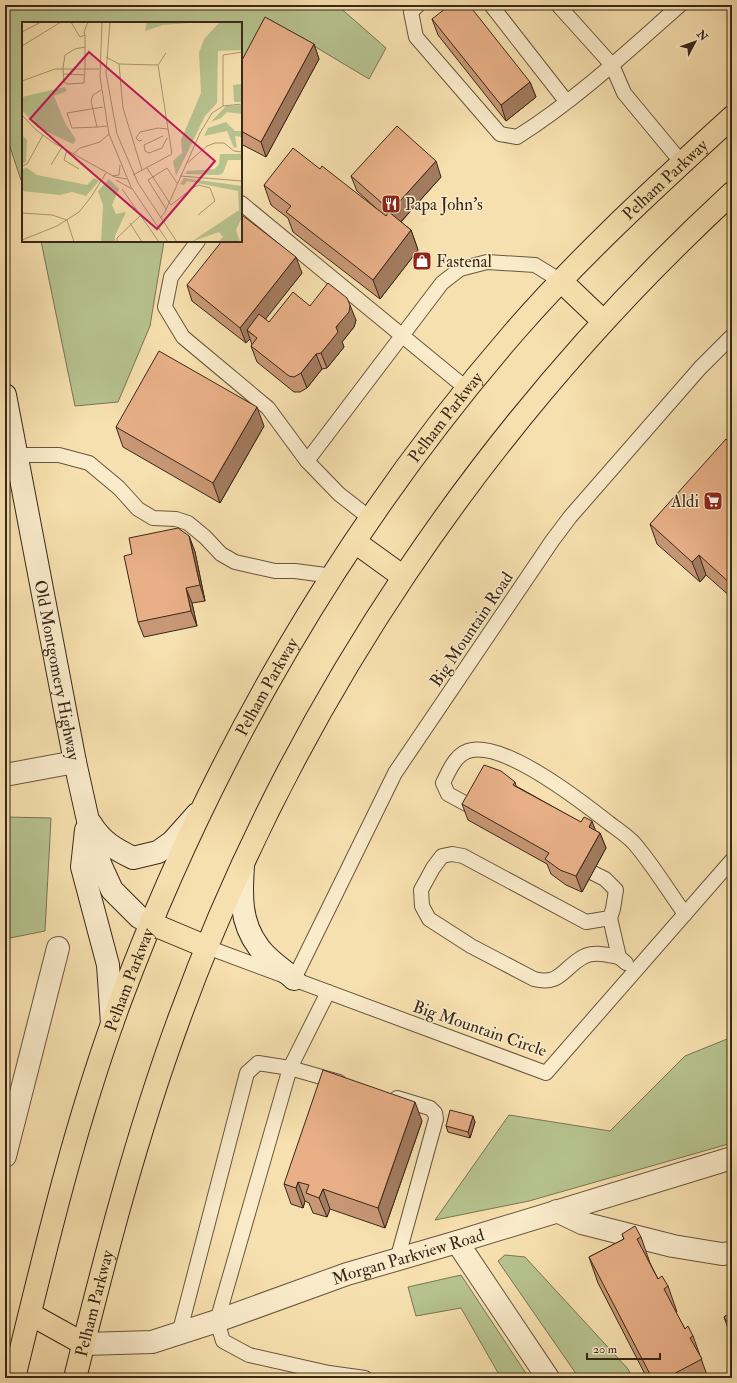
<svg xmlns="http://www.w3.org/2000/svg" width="737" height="1383" font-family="'IM FELL Double Pica',serif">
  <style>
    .green { fill: #b7c38f; stroke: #787654 }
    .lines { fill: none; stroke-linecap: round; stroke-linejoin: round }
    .lane-casing { stroke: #68563e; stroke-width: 16 }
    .street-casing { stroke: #68563e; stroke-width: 24 }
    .secondary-casing { stroke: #392819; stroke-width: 24 }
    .primary-casing { stroke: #392819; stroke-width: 24 }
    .lane { stroke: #faebcb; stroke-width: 14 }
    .street { stroke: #faebcb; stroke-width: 22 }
    .secondary { stroke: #faebcb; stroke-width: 22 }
    .primary { stroke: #f7e0af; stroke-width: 22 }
    .wall { fill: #c89775; stroke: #392819 }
    .shaded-wall { fill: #a37b5f; stroke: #392819 }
    .building { fill: #e9b088; stroke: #392819 }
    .labels { text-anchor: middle; stroke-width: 3; stroke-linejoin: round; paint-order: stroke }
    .street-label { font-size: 17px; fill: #392819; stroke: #faebcb }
    .poi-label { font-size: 17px; fill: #392819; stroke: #faebcb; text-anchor: start }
    .inset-road { fill: none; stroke: #ab9673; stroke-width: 1 }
    .view { fill: #c2185b; fill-opacity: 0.15; stroke: #c2185b; stroke-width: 2 }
    .inset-edge { fill: none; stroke: #392819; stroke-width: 2 }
  </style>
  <rect width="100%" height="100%" fill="#f7e0af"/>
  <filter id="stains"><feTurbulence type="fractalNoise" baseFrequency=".005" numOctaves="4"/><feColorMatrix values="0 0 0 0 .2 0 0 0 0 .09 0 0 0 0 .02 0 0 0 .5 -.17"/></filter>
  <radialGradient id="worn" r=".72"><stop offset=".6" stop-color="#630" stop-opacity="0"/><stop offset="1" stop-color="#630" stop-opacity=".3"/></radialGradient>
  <g class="green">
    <path d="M 5,5 L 337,5 L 386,48 L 369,79 L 272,21 L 241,80 L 241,23 L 23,23 L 23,186 L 5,132 Z"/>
    <path d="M 41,241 L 164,241 L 150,326 L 118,402 L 75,406 Z"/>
    <path d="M 5,817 L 51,818 L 45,931 L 5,939 Z"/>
    <path d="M 732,1037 L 732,1143 L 529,1201 L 435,1220 L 509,1115 L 610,1131 L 685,1056 Z"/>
    <path d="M 505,1255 L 525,1257 L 628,1369 L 633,1378 L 579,1378 L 498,1261 Z"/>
    <path d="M 461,1275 L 529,1378 L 501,1378 L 461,1308 L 416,1316 L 408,1287 Z"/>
  </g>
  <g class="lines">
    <g class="lane-casing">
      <g id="lane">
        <path d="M 418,5 L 411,12 L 416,37 L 500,134 L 517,137 C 576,100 628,51 680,5"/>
        <path d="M 491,5 L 566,101"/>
        <path d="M 558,5 L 612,65 L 624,93 L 682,163"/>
        <path d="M 241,203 L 467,389"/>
        <path d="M 198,241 L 171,277 L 165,307 L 183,337 L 268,408 L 307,461"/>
        <path d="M 16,455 L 59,455 L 89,463 L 119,488 L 138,509 L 153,518 L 176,519 L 188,523 L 205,537 L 221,554 L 235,562 L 275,571 L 295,571 L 333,576"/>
        <path d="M 371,519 L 339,494 L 307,461 L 442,283 L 460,269 L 487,262 L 535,265 L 561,281"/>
        <path d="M 474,808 L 448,794 L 443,783 C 449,771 456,752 472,750 C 508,744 581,801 609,823 C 617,829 626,835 633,842 C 651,862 669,892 685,914"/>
        <path d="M 593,873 L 605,879 L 616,890 L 613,909 L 610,918 L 619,957 L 626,963"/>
        <path d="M 610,918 L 586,922 L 463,856 L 452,854 L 442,856 L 433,868 L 421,890 L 422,906 L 429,919 L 471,946 L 534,979 C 560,986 563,968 583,957 C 594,951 607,955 619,957"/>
        <path d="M 207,947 L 546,1073 L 732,860"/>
        <path d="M 294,979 L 395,773 L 552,541 L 570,517 L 700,368 L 732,336"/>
        <path d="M 328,992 L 290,1068 L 217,1321 L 223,1341 L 249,1355 L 329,1373 L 365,1378"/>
        <path d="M 397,1098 L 430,1108 L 435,1113 L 436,1119 L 397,1260"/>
        <path d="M 179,1334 L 247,1073 L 258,1063 L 290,1068 L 339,1082"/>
      </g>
    </g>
    <g class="street-casing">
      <g id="street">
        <path d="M 5,775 L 75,762"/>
        <path d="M 5,1156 L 58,948"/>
        <path d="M 557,1211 L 582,1223 L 673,1246 L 722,1254 L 732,1253"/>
        <path d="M 457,1242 L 548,1378"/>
        <path id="s1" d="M 84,1344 L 152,1342 L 217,1321 L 347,1274 L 457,1242 L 732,1158"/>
      </g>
    </g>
    <g class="secondary-casing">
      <g id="secondary">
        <path id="s2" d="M 5,395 L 75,762 L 93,843 L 101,866 L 112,890 L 139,917 L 152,924"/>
        <path d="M 91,824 C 102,842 115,849 133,858 L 158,852 L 172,842 L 197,814"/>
        <path d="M 86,830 L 82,867 L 108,965 L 112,1024"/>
        <path d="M 243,866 C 241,895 240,922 258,946 C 266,959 283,969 294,979"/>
      </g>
    </g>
    <g class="primary-casing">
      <g id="primary">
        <path d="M 561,281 L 603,321"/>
        <path d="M 355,542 L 402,576"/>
        <path d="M 152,924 L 207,947"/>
        <path d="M 30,1314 L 84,1344"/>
        <path id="s3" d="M 14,1378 C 45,1251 75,1122 121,999 C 212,756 345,527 515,331 C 582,254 657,186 732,117"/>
        <path id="s4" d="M 75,1378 C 105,1257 136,1136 179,1019 C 294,703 486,420 732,193"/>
      </g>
    </g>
    <use href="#lane" class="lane"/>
    <use href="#street" class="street"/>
    <use href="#secondary" class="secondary"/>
    <use href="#primary" class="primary"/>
  </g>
  <g class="wall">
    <path d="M 432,19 L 530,82 L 536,97 L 506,121 L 438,35 Z"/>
    <path d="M 314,44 L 319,59 L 266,157 L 241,144 L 241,62 Z"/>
    <path d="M 320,169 L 377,209 L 357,191 L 351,176 L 441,177 L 401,222 L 411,230 L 418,250 L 380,299 L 293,232 L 288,218 L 271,205 L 264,185 Z"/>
    <path d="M 302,273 L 265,319 L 269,322 L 310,306 L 356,320 L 354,327 L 342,342 L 344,347 L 327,368 L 322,369 L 307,388 L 300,392 L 294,392 L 257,362 L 251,346 L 252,345 L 250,339 L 246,343 L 192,301 L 187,285 Z"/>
    <path d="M 264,426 L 220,503 L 123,447 L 116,427 Z"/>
    <path d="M 732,444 L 732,598 L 706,575 L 700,582 L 657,544 L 650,524 Z"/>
    <path d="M 189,536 L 195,552 L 205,601 L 192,603 L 197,626 L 144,637 L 138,622 Z"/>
    <path d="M 515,782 L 516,786 L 600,833 L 606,848 L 582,892 L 566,885 L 551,874 L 547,864 L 468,820 L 462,804 Z"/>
    <path d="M 422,1121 L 385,1228 L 330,1209 L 327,1217 L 313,1213 L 309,1203 L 305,1201 L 303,1208 L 291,1204 L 284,1184 Z"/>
    <path d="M 475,1122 L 470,1138 L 448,1132 L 446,1126 Z"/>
    <path d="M 622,1234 L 641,1237 L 650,1263 L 658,1279 L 668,1286 L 677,1312 L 676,1313 L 685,1329 L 693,1336 L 708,1378 L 647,1378 L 598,1283 L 589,1257 L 624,1239 Z"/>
    <path d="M 732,1312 L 732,1340 L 724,1317 Z"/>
  </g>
  <g class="shaded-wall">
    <path d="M 592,5 L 597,5 L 593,8 Z"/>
    <path d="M 314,44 L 319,59 L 266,157 L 261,142 Z"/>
    <path d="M 530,82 L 536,97 L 506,121 L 501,105 Z"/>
    <path d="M 436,161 L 441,177 L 396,227 L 391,211 Z"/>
    <path d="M 411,230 L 418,250 L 380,299 L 373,280 Z"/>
    <path d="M 296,257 L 302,273 L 253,335 L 247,330 L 250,339 L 246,343 L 240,328 Z"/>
    <path d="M 350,305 L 356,320 L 354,327 L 342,342 L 344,347 L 327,368 L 321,353 Z"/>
    <path d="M 316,354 L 322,369 L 307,388 L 301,373 Z"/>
    <path d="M 257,407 L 264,426 L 220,503 L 213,483 Z"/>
    <path d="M 189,536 L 195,552 L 205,601 L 200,585 Z"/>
    <path d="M 699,555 L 706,575 L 700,582 L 692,562 Z"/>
    <path d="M 186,588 L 192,603 L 197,626 L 191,611 Z"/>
    <path d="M 592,821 L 598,837 L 589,827 Z"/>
    <path d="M 600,833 L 606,848 L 582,892 L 576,876 Z"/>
    <path d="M 415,1102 L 422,1121 L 385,1228 L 378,1208 Z"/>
    <path d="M 473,1116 L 475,1122 L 470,1138 L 468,1132 Z"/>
    <path d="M 298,1182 L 305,1201 L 303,1208 L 296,1188 Z"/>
    <path d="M 323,1189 L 330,1209 L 327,1217 L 319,1198 Z"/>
  </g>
  <g class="building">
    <path d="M 450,5 L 469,5 L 530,82 L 501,105 L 432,19 Z"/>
    <path d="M 265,17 L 314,44 L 261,142 L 241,131 L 241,62 Z"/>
    <path d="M 397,126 L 436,161 L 391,211 L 351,176 Z"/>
    <path d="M 293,148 L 320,169 L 322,166 L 386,216 L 389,212 L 411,230 L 373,280 L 286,212 L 291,206 L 264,185 Z"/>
    <path d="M 242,215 L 296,257 L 240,328 L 187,285 L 222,241 L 241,241 L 241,217 Z"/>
    <path d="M 328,283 L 347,298 L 350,305 L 349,312 L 336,327 L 338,332 L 321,353 L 316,354 L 301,373 L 294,377 L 289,376 L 251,346 L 257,338 L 247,330 L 259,314 L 269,322 L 293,292 L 310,306 Z"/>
    <path d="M 159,351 L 257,407 L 213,483 L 116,427 Z"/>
    <path d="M 726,439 L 732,444 L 732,585 L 699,555 L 692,562 L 650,524 Z"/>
    <path d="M 178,528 L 189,536 L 200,585 L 186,588 L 191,611 L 138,622 L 124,556 L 132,554 L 129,538 Z"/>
    <path d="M 484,765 L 501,771 L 515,782 L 513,785 L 581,822 L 584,817 L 592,821 L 589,827 L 600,833 L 576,876 L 560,870 L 545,859 L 549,853 L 462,804 Z"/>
    <path d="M 323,1070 L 415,1102 L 378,1208 L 323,1189 L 319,1198 L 306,1193 L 309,1185 L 298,1182 L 296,1188 L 284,1184 Z"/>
    <path d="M 450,1110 L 473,1116 L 468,1132 L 446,1126 Z"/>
    <path d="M 635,1226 L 641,1237 L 637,1239 L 658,1279 L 662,1276 L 668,1286 L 664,1289 L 685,1329 L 688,1326 L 693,1336 L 690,1338 L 702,1359 L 666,1378 L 652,1378 L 589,1257 L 624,1239 L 622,1234 Z"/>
    <path d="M 732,1312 L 732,1329 L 724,1317 Z"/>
  </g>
  <defs>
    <g id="restaurant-square" transform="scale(1)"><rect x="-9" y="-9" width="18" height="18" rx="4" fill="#8f2418" stroke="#faebcb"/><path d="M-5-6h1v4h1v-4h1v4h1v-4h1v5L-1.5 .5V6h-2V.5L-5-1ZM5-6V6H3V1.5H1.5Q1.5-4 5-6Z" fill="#fff"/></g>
    <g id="shop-square" transform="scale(1)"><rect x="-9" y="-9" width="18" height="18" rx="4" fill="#8f2418" stroke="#faebcb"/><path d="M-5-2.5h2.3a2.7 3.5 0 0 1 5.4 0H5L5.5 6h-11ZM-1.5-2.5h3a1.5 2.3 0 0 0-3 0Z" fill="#fff"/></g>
    <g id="supermarket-square" transform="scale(1)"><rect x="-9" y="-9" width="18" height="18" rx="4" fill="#8f2418" stroke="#faebcb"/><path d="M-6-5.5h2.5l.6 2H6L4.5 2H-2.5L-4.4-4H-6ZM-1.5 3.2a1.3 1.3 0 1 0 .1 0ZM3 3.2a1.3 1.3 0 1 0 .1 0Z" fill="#fff"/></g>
  </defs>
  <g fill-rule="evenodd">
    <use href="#restaurant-square" x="391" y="204"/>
    <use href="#shop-square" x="422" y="261"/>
    <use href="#supermarket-square" x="713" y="501"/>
  </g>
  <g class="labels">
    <g class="street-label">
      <text dy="6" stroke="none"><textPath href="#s3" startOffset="1387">Pelham Parkway</textPath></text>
      <text dy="6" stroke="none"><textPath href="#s3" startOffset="1063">Pelham Parkway</textPath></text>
      <text transform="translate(471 629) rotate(-56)" y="6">Big Mountain Road</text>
      <text dy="6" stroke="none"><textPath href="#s2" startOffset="280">Old Montgomery Highway</textPath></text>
      <text dy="6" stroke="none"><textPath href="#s3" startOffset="739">Pelham Parkway</textPath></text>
      <text dy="6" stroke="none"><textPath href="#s3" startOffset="415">Pelham Parkway</textPath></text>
      <text transform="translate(480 1028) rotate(19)" y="6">Big Mountain Circle</text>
      <text dy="6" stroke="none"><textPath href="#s1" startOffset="338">Morgan Parkview Road</textPath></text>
      <text dy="6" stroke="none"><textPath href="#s4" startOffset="77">Pelham Parkway</textPath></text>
    </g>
    <g class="poi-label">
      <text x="405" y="210">Papa John's</text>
      <text x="436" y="267">Fastenal</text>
      <text x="699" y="507" text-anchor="end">Aldi</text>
    </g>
  </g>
  <g transform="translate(22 22)">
    <rect width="220" height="220" fill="#f7e0af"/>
    <path d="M 125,0 L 179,0 L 141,3 L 123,9 ZM 198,0 L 220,0 L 220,28 L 196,29 L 195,81 L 183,94 L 154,154 L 151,139 L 160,131 L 159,118 L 179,71 L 177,31 L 182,17 ZM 220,62 L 220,80 L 212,80 L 211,63 ZM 43,65 L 45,69 L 32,74 L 42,99 L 54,118 L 51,122 L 15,105 L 0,88 L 0,75 ZM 220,83 L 220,92 L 205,90 L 199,96 L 189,100 L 204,84 ZM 204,100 L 213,109 L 220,109 L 220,115 L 213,114 L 215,125 L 212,126 L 205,109 L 182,114 L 186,106 ZM 0,113 L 5,118 L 4,140 L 0,142 ZM 198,132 L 220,132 L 220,138 L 206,138 L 201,151 L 197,153 L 163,152 L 165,149 L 193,147 L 197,142 ZM 5,146 L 15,153 L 65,163 L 72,156 L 77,159 L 64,174 L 50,170 L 38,173 L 0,169 L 0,147 ZM 162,156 L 220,164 L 220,195 L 214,208 L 218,220 L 196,220 L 201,215 L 197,210 L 169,220 L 217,188 L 216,169 L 165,159 L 162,163 L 158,162 ZM 87,157 L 97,167 L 90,183 L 94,192 L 104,190 L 93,214 L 93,220 L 79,220 L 81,183 L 76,169 Z" fill="#b7c38f"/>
    <path class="inset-road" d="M 49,0 L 58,15 L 63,13M 80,0 L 78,55 L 87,112 L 109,165 L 146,220M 88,0 L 84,51 L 95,112 L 116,161 L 155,220M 0,10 L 19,0M 0,24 L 39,0M 63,25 L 53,27 L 43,33 L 41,46 L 42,60 L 45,62 L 62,61 L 63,46 L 63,13 L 62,10 L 66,0M 84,35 L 97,42 L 136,43M 97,42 L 101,86 L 120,148M 41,52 L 63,53M 0,59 L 33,47 L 77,47M 79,68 L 71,73 L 69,79 L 75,105 L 85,104M 201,84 L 201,33 L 220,30M 0,93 L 14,108 L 32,121 L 93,155 L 105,157M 75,105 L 50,106 L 45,91 L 81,85M 141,114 L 122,123 L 123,129 L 127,131 L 140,126 L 145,116M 120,118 L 117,119 L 114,116 L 118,110 L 136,106 L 146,107M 45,128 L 42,138 L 57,147M 51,132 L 58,126 L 78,120 L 87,112M 164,142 L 185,124 L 193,121 L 202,121 L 212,129 L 220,130M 29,143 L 40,125M 0,144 L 5,142 L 21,113M 125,146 L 149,183 L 172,165 L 177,163 L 188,166 L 193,179 L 176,193M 111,153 L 150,132 L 136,43 L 144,31M 90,154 L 97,153 L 98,143M 158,154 L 220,159M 94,158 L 110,167M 100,167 L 137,220M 144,187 L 126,158 L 145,146 L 155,161M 0,191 L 30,193 L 45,198 L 52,220M 138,196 L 143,190 L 178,111 L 190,91 L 201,84 L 220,82M 108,201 L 120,220M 0,218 L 35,204 L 57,190 L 69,175 L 84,151M 95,220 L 95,216 L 118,194"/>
    <path class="view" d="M 67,30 L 193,139 L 135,207 L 8,97 Z"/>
    <rect width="220" height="220" class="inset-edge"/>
  </g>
  <rect width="737" height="1383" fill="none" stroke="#f7e0af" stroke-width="20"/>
  <rect x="6" y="6" width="725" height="1371" fill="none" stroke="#392819" stroke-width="2"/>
  <rect x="10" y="10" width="717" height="1363" fill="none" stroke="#392819"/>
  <g transform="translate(695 42) rotate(49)" stroke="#faebcb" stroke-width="3" paint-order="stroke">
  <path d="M0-3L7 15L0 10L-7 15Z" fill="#392819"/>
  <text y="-6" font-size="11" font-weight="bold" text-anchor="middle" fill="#392819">N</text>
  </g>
  <path d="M587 1353v6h73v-6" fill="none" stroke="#392819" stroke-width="2"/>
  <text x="593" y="1353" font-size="12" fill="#392819" stroke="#faebcb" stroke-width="3" paint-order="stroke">20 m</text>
  <rect width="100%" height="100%" filter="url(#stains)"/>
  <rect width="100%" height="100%" fill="url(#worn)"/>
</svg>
